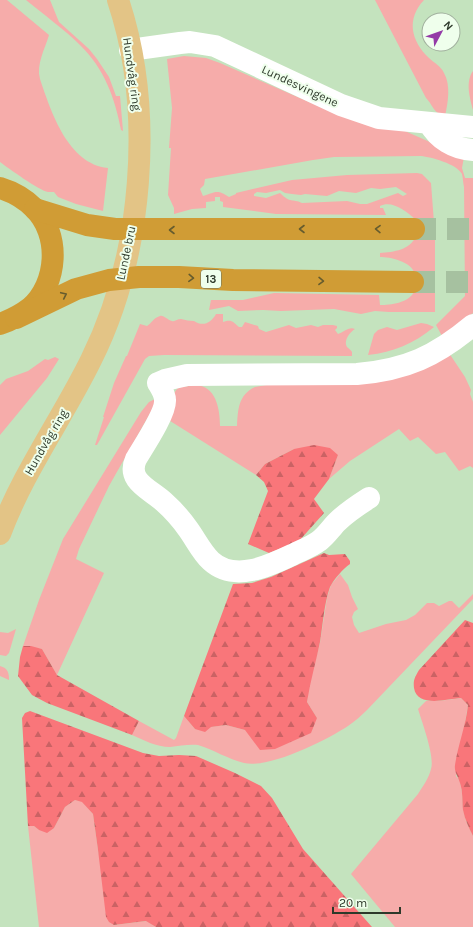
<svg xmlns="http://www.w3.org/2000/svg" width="473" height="927" font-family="Karla,sans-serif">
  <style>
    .grass { fill: #f6acaa; fill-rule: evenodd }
    .forest { fill: url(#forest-firs) }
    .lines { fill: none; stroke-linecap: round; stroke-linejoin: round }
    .highway-tunnel { stroke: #a6c1a0; stroke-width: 22; stroke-dasharray: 22 11; stroke-linecap: butt }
    .minor { stroke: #fff; stroke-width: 22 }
    .major { stroke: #e3c486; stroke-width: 22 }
    .highway { stroke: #d09c35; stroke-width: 22 }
    .oneway { stroke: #665c2e }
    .labels { text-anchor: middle; stroke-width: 4; stroke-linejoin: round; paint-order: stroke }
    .shield { fill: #efffec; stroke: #677464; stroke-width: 1 }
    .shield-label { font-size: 11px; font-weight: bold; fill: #2d392a }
    .street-label { font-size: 12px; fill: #2d392a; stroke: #efffec }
  </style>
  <defs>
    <pattern id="forest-firs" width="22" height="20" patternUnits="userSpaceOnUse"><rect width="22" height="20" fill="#f9767a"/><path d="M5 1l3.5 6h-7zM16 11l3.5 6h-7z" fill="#ca6264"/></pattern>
  </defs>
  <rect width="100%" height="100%" fill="#c4e3be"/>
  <g class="grass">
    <path d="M 0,0 L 7,0 L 49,35 C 45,49 36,64 40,79 C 51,112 68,164 108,168 L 103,211 L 76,204 L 58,197 L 54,192 C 52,192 50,192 48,192 C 40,191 8,168 0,162 Z"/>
    <path d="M 26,0 L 50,0 L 59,22 L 89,49 L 97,59 L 109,77 L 116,96 L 120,96 L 123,131 L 121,130 C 115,98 104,68 80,45 C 64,29 44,15 26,0 Z"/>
    <path d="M 375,0 L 424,0 C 406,19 411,41 429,58 C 434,63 441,66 444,73 C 451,85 448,103 445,116 C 432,112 434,106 426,98 Z"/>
    <path d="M 184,56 L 206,58 L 220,63 L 332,112 L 398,128 L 464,157 L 462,168 L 465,178 L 473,178 L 473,313 L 442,336 L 436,325 L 465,296 L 464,187 C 463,183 463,178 462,174 C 457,164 431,157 421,156 L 334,157 L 313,160 L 205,179 L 204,185 L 200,189 L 203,196 C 216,192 217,189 229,197 L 236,194 L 236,193 L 292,180 L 347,175 L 417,173 L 422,174 L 431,183 L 435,236 L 435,312 L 389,312 L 375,311 L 361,314 L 334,309 L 281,311 L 263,310 L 238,311 L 229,306 L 209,310 L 211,300 L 243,300 L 274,293 L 379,295 L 380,305 C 391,305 408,303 414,292 C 415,290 415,286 415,283 C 415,280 415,276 415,274 C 411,261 390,257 380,257 L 380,253 C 394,252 410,250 416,236 L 415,219 C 406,211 392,200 380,206 L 380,208 L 383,208 L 386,215 L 276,214 L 223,207 L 223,202 L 220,201 L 220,197 L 215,197 L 215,201 L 206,202 L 206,208 L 192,209 L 174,214 L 174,208 L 168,195 L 171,148 L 169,148 L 172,108 L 167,59 ZM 396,187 L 407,194 L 403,196 L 398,193 L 367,204 L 360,204 L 347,201 L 302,203 C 292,198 291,204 280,193 L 266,198 L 254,196 L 254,194 L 257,192 L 266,193 L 280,190 L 285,193 L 292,194 L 301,195 L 305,194 L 327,196 L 339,191 L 356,193 L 371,188 L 380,189 Z"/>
    <path d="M 473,71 L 473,110 C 470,98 465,82 473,71 Z"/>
    <path d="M 216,314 L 223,314 L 223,322 C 232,319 233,322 239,327 L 242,327 L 245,322 L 258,326 L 259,329 L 266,332 L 289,325 L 296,328 L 311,325 L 318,327 L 323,325 L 333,325 L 337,326 L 337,328 L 335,330 L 338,334 C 344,332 349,326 355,329 C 350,332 343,341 347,347 C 349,349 351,350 352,352 L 352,356 L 164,355 L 149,356 L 145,359 L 97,445 L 95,445 L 104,417 L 103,417 L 114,383 L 126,356 L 127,356 L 140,324 L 147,326 C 152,323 153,318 160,316 C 164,315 167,320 172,321 C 175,322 177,319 181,319 C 186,320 189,321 194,321 C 203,327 211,323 216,314 Z"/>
    <path d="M 421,323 L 427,324 L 434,327 C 413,344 394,352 368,355 L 374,334 L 378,330 L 387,327 L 397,330 Z"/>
    <path d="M 449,353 L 465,377 L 471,390 L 470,394 L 473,402 L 473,468 L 470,466 L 459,471 L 445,452 L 436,454 L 418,437 L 410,441 L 399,429 L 350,461 L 329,479 L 338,455 L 294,449 L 265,464 L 256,475 L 167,419 C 169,412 172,394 177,389 C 180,386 185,387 189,386 C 215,381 220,407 220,426 L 237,426 C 238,410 238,395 255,387 Z"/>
    <path d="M 55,357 L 59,359 L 47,378 L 0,435 L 0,385 L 6,379 L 28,371 L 45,359 L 48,360 Z"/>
    <path d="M 155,399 L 157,401 L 109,486 L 79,549 L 76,559 L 104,573 L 57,675 L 42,649 L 23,646 L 39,600 L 63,539 L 141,412 L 149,402 Z"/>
    <path d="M 340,574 L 348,585 L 352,597 L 358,609 L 354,612 L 352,617 L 354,625 L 359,633 L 386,624 L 406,620 L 415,615 L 427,603 L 434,603 L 439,606 L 449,601 L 452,601 L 459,608 L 473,594 L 473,599 L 367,710 C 361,716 355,721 348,726 C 327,740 269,769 244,763 C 228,759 214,750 198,745 C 188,744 180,746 170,747 C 156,747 144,740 132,735 L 139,721 L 174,740 L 176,738 L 184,716 L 195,729 L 226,725 L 245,730 L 317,718 L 307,702 L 309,684 L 320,643 L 327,598 L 331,585 Z"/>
    <path d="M 16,629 L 9,653 L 6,656 L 0,655 L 0,632 L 8,633 Z"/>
    <path d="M 0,666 C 8,668 9,673 9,680 L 0,676 Z"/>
    <path d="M 461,698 L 468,705 L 456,776 L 460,781 L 462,793 L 463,809 L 466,821 L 473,836 L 473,927 L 395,927 L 351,874 L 418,794 C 423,786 429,778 431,769 C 435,757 422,722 418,709 L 426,701 L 439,701 Z"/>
    <path d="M 75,800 L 82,801 L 93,814 L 98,850 L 114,925 L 147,921 L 156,927 L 39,927 L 28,826 L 34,826 L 39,830 L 54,828 L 65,807 Z"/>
  </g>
  <g class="forest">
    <path d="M 314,445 L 330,448 L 338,455 L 329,479 L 314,499 L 324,513 L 299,541 L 269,553 L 248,544 L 268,491 L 264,482 L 256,475 L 265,464 L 294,449 Z"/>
    <path d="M 324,553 L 329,555 L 345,554 L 350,561 L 350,564 C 343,569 334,579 330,587 C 324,604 323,624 320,642 C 316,662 310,682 307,702 L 317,718 L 311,733 L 275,749 L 260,750 L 245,730 L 226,725 L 211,727 L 205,732 L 195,729 L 184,716 L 233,584 L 252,583 L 271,577 Z"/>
    <path d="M 465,620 L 473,623 L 473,836 C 469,828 465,820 463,810 C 462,801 463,792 460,783 C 458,776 454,772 455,765 C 458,745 466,725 468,705 L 461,698 C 447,699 417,708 414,688 C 413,680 415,677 419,670 Z"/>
    <path d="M 23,646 L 31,646 L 42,649 L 57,675 L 139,721 L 132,735 L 47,703 L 32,695 L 18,676 L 20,657 Z"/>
    <path d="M 30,711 L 143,753 L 159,756 L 179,755 L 196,756 L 235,773 L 261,786 L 272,798 L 303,849 L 372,927 L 156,927 L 146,921 L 114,925 L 109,922 L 106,917 L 98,850 L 93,814 L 82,802 L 75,800 L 65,807 L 54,828 L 47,833 L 39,830 L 34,826 L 28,826 L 22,718 L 25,713 Z"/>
  </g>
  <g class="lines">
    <g class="highway-tunnel">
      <path d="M 414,229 L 473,229"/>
      <path d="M 413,282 L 473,282"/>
    </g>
    <g class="minor">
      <path d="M 130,50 L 180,43 L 190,42 L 215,46 L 341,105 L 379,118 L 473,127"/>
      <path d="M 429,123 C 438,139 454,149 473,150"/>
      <path d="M 369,498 C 358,505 347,512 337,522 C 331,528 326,536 319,541 C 311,547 302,550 294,554 C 271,565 235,583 211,561 C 202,553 196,540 188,529 C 181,519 173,510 164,502 C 150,489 126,481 136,459 C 143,447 166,413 165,400 C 165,394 161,388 158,383 L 165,380 L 187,375 L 357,374 C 406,370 436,356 473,325"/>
    </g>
    <path class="major" d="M 0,534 C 23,472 62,419 91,360 C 143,256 155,111 118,0"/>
    <g class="highway">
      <path d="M 0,188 C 13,192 24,198 34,208 C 61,234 58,284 30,308 C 21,315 11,320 0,324"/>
      <path d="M 35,209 L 87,225 L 115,229 L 414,229"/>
      <path d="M 16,318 L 76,289 L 109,280 L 139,277 L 179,277 L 233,280 L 413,282"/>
    </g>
  </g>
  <defs><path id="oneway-chevron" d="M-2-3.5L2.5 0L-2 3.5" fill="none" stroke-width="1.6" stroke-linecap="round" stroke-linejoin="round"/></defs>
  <g class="oneway">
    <use href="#oneway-chevron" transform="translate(302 229) rotate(180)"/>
    <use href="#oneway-chevron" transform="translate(378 229) rotate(-179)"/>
    <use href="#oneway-chevron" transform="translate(172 230) rotate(180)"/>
    <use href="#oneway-chevron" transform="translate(191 278) rotate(3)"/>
    <use href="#oneway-chevron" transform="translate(321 281) rotate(1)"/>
    <use href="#oneway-chevron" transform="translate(64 295) rotate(-25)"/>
  </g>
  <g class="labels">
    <rect class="shield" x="201" y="270" width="20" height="18" rx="3"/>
    <g class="shield-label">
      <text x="211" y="283">13</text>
    </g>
    <g class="street-label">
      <text transform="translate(132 74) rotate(82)" y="4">Hundvåg ring</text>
      <text transform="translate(300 86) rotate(25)" y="4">Lundesvingene</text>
      <text transform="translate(126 253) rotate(-78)" y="4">Lunde bru</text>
      <text transform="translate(46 442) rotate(-60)" y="4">Hundvåg ring</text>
    </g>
  </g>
  <g transform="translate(441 32) rotate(49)"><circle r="19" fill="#efffec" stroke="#a1b09e"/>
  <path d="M0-3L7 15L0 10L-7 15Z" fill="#943ba7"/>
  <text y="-6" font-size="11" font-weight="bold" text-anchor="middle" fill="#2d392a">N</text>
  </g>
  <path d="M333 907v6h67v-6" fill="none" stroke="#2d392a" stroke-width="2"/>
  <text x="339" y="907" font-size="12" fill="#2d392a" stroke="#efffec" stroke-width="3" paint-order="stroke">20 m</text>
</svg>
